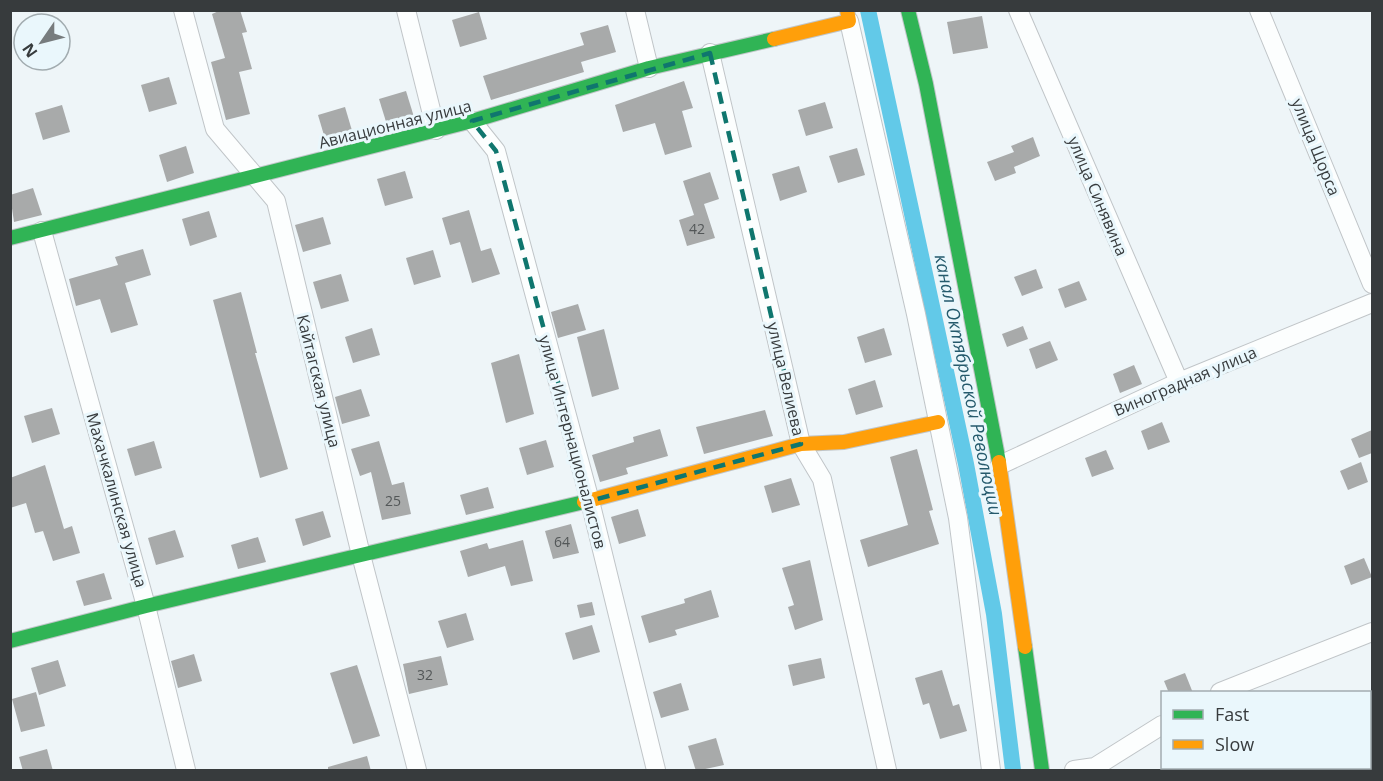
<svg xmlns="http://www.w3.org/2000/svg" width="1383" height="781" font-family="'Open Sans',sans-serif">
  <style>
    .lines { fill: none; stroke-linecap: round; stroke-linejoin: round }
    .canal { stroke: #62c9e8; stroke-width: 16 }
    .building { fill: #a8aaaa }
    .street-casing { stroke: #c0c5c8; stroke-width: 20 }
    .fast-casing { stroke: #c0c5c8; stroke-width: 16 }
    .slow-casing { stroke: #c0c5c8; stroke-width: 16 }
    .street { stroke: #fcfefe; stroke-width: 18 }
    .fast { stroke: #30b455; stroke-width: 14 }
    .slow { stroke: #ff9f0a; stroke-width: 14 }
    .marked { fill: none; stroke: #0f766e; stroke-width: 4.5; stroke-dasharray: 12 8; stroke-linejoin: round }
    .labels { text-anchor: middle; stroke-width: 6; stroke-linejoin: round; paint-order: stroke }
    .number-label { font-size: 14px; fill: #535758 }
    .street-label { font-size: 16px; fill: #373b3d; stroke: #eaf7fc }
    .water-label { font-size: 18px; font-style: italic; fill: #255a6c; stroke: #eaf7fc }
  </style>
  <rect width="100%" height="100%" fill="#eef5f8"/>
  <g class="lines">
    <path class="canal" d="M 868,10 L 966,464 L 994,614 L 1013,770"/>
  </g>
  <g class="building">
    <path d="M 221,10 L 240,10 L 247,32 L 242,33 L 252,69 L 239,72 L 250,114 L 226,120 L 211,62 L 225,58 L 212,14 Z"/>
    <path d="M 479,12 L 487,39 L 460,47 L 452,20 Z"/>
    <path d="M 982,16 L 988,48 L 953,54 L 947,22 Z"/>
    <path d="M 608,25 L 616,52 L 581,62 L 584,72 L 491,100 L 483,76 L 584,45 L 580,33 Z"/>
    <path d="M 169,77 L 177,104 L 149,112 L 141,85 Z"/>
    <path d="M 684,81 L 693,108 L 682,111 L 692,147 L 665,155 L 655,123 L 623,132 L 615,105 Z"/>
    <path d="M 406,91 L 414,117 L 387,125 L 379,99 Z"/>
    <path d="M 825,102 L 833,128 L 806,136 L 798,110 Z"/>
    <path d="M 62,105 L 70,132 L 43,140 L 35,113 Z"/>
    <path d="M 345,107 L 353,134 L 326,142 L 318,115 Z"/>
    <path d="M 1033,137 L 1040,156 L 1014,167 L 1016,173 L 995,181 L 987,162 L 1014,152 L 1011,146 Z"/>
    <path d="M 186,146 L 194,173 L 167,182 L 159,155 Z"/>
    <path d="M 857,148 L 865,175 L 838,183 L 829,156 Z"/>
    <path d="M 799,166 L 807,192 L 780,201 L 772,174 Z"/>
    <path d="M 405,171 L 413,198 L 385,206 L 377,179 Z"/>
    <path d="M 710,172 L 719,199 L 704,204 L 715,238 L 687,246 L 679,220 L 694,215 L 683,181 Z"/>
    <path d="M 33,188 L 42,215 L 14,222 L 10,195 Z"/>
    <path d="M 469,210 L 481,251 L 491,248 L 500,274 L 472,283 L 460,242 L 450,245 L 442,218 Z"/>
    <path d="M 209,211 L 217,237 L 190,246 L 182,219 Z"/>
    <path d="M 323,217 L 331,244 L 303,252 L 295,225 Z"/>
    <path d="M 143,249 L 151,275 L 125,283 L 138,325 L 111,333 L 100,299 L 76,306 L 69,279 L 118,265 L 115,257 Z"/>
    <path d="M 433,250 L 441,277 L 414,285 L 406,258 Z"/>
    <path d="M 1036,269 L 1043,288 L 1022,296 L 1014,277 Z"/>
    <path d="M 341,274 L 349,301 L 321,309 L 313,282 Z"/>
    <path d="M 1079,281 L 1087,300 L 1065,308 L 1058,289 Z"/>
    <path d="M 241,292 L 257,353 L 255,353 L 288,469 L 260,478 L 213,300 Z"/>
    <path d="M 578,304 L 586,330 L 558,338 L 551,312 Z"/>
    <path d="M 1023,326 L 1028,339 L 1007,347 L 1002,334 Z"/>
    <path d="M 372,328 L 380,355 L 353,363 L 345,337 Z"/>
    <path d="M 884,328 L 892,355 L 865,363 L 857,337 Z"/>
    <path d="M 604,329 L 619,389 L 592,397 L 577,337 Z"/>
    <path d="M 1050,341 L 1058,360 L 1036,369 L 1029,349 Z"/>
    <path d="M 519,354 L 534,414 L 506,423 L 491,363 Z"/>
    <path d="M 1134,365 L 1142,384 L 1120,393 L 1113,374 Z"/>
    <path d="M 875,380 L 883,407 L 856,415 L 848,389 Z"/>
    <path d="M 361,389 L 370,416 L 342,424 L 335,397 Z"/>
    <path d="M 52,408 L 60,434 L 32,443 L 24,416 Z"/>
    <path d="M 765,410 L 773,436 L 704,454 L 696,427 Z"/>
    <path d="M 1162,422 L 1170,442 L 1148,450 L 1141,431 Z"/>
    <path d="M 660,429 L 668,456 L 626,468 L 628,474 L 600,482 L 592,455 L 634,442 L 633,437 Z"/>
    <path d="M 1372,430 L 1372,453 L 1359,458 L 1351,439 Z"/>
    <path d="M 546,440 L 554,467 L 527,475 L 519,448 Z"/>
    <path d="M 154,441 L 162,468 L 135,476 L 127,449 Z"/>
    <path d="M 379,441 L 392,485 L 404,482 L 411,514 L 382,520 L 371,472 L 360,476 L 351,449 Z"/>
    <path d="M 917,449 L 933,510 L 929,511 L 939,544 L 868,567 L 860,540 L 908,525 L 890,457 Z"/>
    <path d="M 1106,450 L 1114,469 L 1092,477 L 1085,458 Z"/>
    <path d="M 1361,462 L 1368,482 L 1348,490 L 1340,471 Z"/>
    <path d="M 45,465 L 64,529 L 72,526 L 80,553 L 53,561 L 43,531 L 35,533 L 26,503 L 10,508 L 10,478 Z"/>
    <path d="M 791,478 L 800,505 L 772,513 L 764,486 Z"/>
    <path d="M 488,487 L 494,508 L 466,515 L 460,495 Z"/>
    <path d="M 638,509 L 646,536 L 619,544 L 611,517 Z"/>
    <path d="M 323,511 L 331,537 L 303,546 L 295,519 Z"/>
    <path d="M 571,524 L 579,553 L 553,559 L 545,531 Z"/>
    <path d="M 175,530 L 184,557 L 156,565 L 148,538 Z"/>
    <path d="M 258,537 L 266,562 L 238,569 L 231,545 Z"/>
    <path d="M 523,540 L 533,581 L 511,586 L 505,566 L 468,577 L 460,551 L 487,543 L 489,549 Z"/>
    <path d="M 1364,558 L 1372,577 L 1351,585 L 1344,566 Z"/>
    <path d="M 810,560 L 823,620 L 795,630 L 788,607 L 794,605 L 782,568 Z"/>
    <path d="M 104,573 L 112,599 L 84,606 L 76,581 Z"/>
    <path d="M 711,590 L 719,617 L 675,630 L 677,635 L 649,643 L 641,616 L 685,603 L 684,599 Z"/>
    <path d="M 592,602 L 595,615 L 580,618 L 577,605 Z"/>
    <path d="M 466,613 L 474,640 L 447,648 L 438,621 Z"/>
    <path d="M 592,625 L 600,652 L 573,660 L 565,633 Z"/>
    <path d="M 194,654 L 202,681 L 178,688 L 171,661 Z"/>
    <path d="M 441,656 L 448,685 L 409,694 L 403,664 Z"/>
    <path d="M 821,658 L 825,678 L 793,686 L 788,665 Z"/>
    <path d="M 58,660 L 66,686 L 39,695 L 31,668 Z"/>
    <path d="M 357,665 L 380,736 L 353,744 L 330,673 Z"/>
    <path d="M 942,670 L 953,706 L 959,704 L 967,731 L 940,739 L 929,703 L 923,705 L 915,678 Z"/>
    <path d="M 1185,673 L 1193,693 L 1169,693 L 1164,681 Z"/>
    <path d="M 681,683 L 689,710 L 661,718 L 653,692 Z"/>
    <path d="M 36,692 L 45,726 L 21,732 L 12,699 Z"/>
    <path d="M 716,738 L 724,765 L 696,771 L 688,746 Z"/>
    <path d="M 47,749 L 53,771 L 23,771 L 19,757 Z"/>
    <path d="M 367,756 L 371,771 L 328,771 L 328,767 Z"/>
  </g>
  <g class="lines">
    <g class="street-casing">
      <g id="street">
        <path d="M 183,10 L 215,129 L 276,201 L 361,555 L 417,770"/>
        <path d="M 406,10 L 436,130"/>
        <path d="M 635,10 L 649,68"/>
        <path d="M 1018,10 L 1179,382"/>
        <path d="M 1259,10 L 1372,284"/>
        <path d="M 849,21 L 916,314 L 958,518 L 991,770"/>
        <path d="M 710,53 L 801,444 L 822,479 L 887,770"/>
        <path d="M 472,121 L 496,151 L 590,501 L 656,770"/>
        <path d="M 42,231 L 146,606 L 186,770"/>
        <path d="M 1000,465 L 1179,382 L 1372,303"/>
        <path d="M 1220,692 L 1372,632"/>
        <path d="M 1074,770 L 1095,767 L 1162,725"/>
      </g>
    </g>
    <g class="fast-casing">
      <g id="fast">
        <path d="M 908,10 L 926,84 L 999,462"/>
        <path d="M 10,238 L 472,121 L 649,68 L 774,39"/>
        <path d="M 10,641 L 146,606 L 584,502"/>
        <path d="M 1025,647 L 1042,770"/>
      </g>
    </g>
    <g class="slow-casing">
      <g id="slow">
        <path d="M 774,39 L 849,21 L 847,10"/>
        <path d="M 999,462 L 1025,647"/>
        <path d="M 584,502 L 801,444 L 844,442 L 938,422"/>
      </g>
    </g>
    <use href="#street" class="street"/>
    <use href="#fast" class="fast"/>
    <use href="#slow" class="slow"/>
  </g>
  <path class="marked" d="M 710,53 L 801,444 L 590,501 L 496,151 L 472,121 Z"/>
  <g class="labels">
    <g class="number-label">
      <text x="697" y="234">42</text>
      <text x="393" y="506">25</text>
      <text x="562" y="547">64</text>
      <text x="425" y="680">32</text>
    </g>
    <g class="street-label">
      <text transform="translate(395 124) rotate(-14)" y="6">Авиационная улица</text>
      <text transform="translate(1316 147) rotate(68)" y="6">улица Щорса</text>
      <text transform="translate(1098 196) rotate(67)" y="6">улица Синявина</text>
      <text transform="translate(786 379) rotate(77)" y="6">улица Велиева</text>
      <text transform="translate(319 381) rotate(76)" y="6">Кайтагская улица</text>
      <text transform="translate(1185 381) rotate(-23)" y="6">Виноградная улица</text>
      <text transform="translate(573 442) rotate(75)" y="6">улица Интернационалистов</text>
      <text transform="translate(117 500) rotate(74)" y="6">Махачкалинская улица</text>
    </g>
    <g class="water-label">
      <text transform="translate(968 385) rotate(78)" y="6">канал Октябрьской Революции</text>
    </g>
  </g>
  <rect width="1383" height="781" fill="none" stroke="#373b3d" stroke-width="24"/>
  <rect x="1161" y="691" width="210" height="78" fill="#eaf7fc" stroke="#a2acb0" stroke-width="1.5"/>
  <rect x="1173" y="710" width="30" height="9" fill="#30b455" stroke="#a2acb0" stroke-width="1.5"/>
  <text x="1215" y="721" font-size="18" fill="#373b3d">Fast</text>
  <rect x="1173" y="740" width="30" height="9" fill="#ff9f0a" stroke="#a2acb0" stroke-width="1.5"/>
  <text x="1215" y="751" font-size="18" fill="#373b3d">Slow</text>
  <g transform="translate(42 42) rotate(235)"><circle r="28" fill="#eaf7fc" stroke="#a2acb0" stroke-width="1.5"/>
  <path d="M0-4.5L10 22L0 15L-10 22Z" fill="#777c7e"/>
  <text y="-9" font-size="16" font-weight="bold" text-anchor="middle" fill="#373b3d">N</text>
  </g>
</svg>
